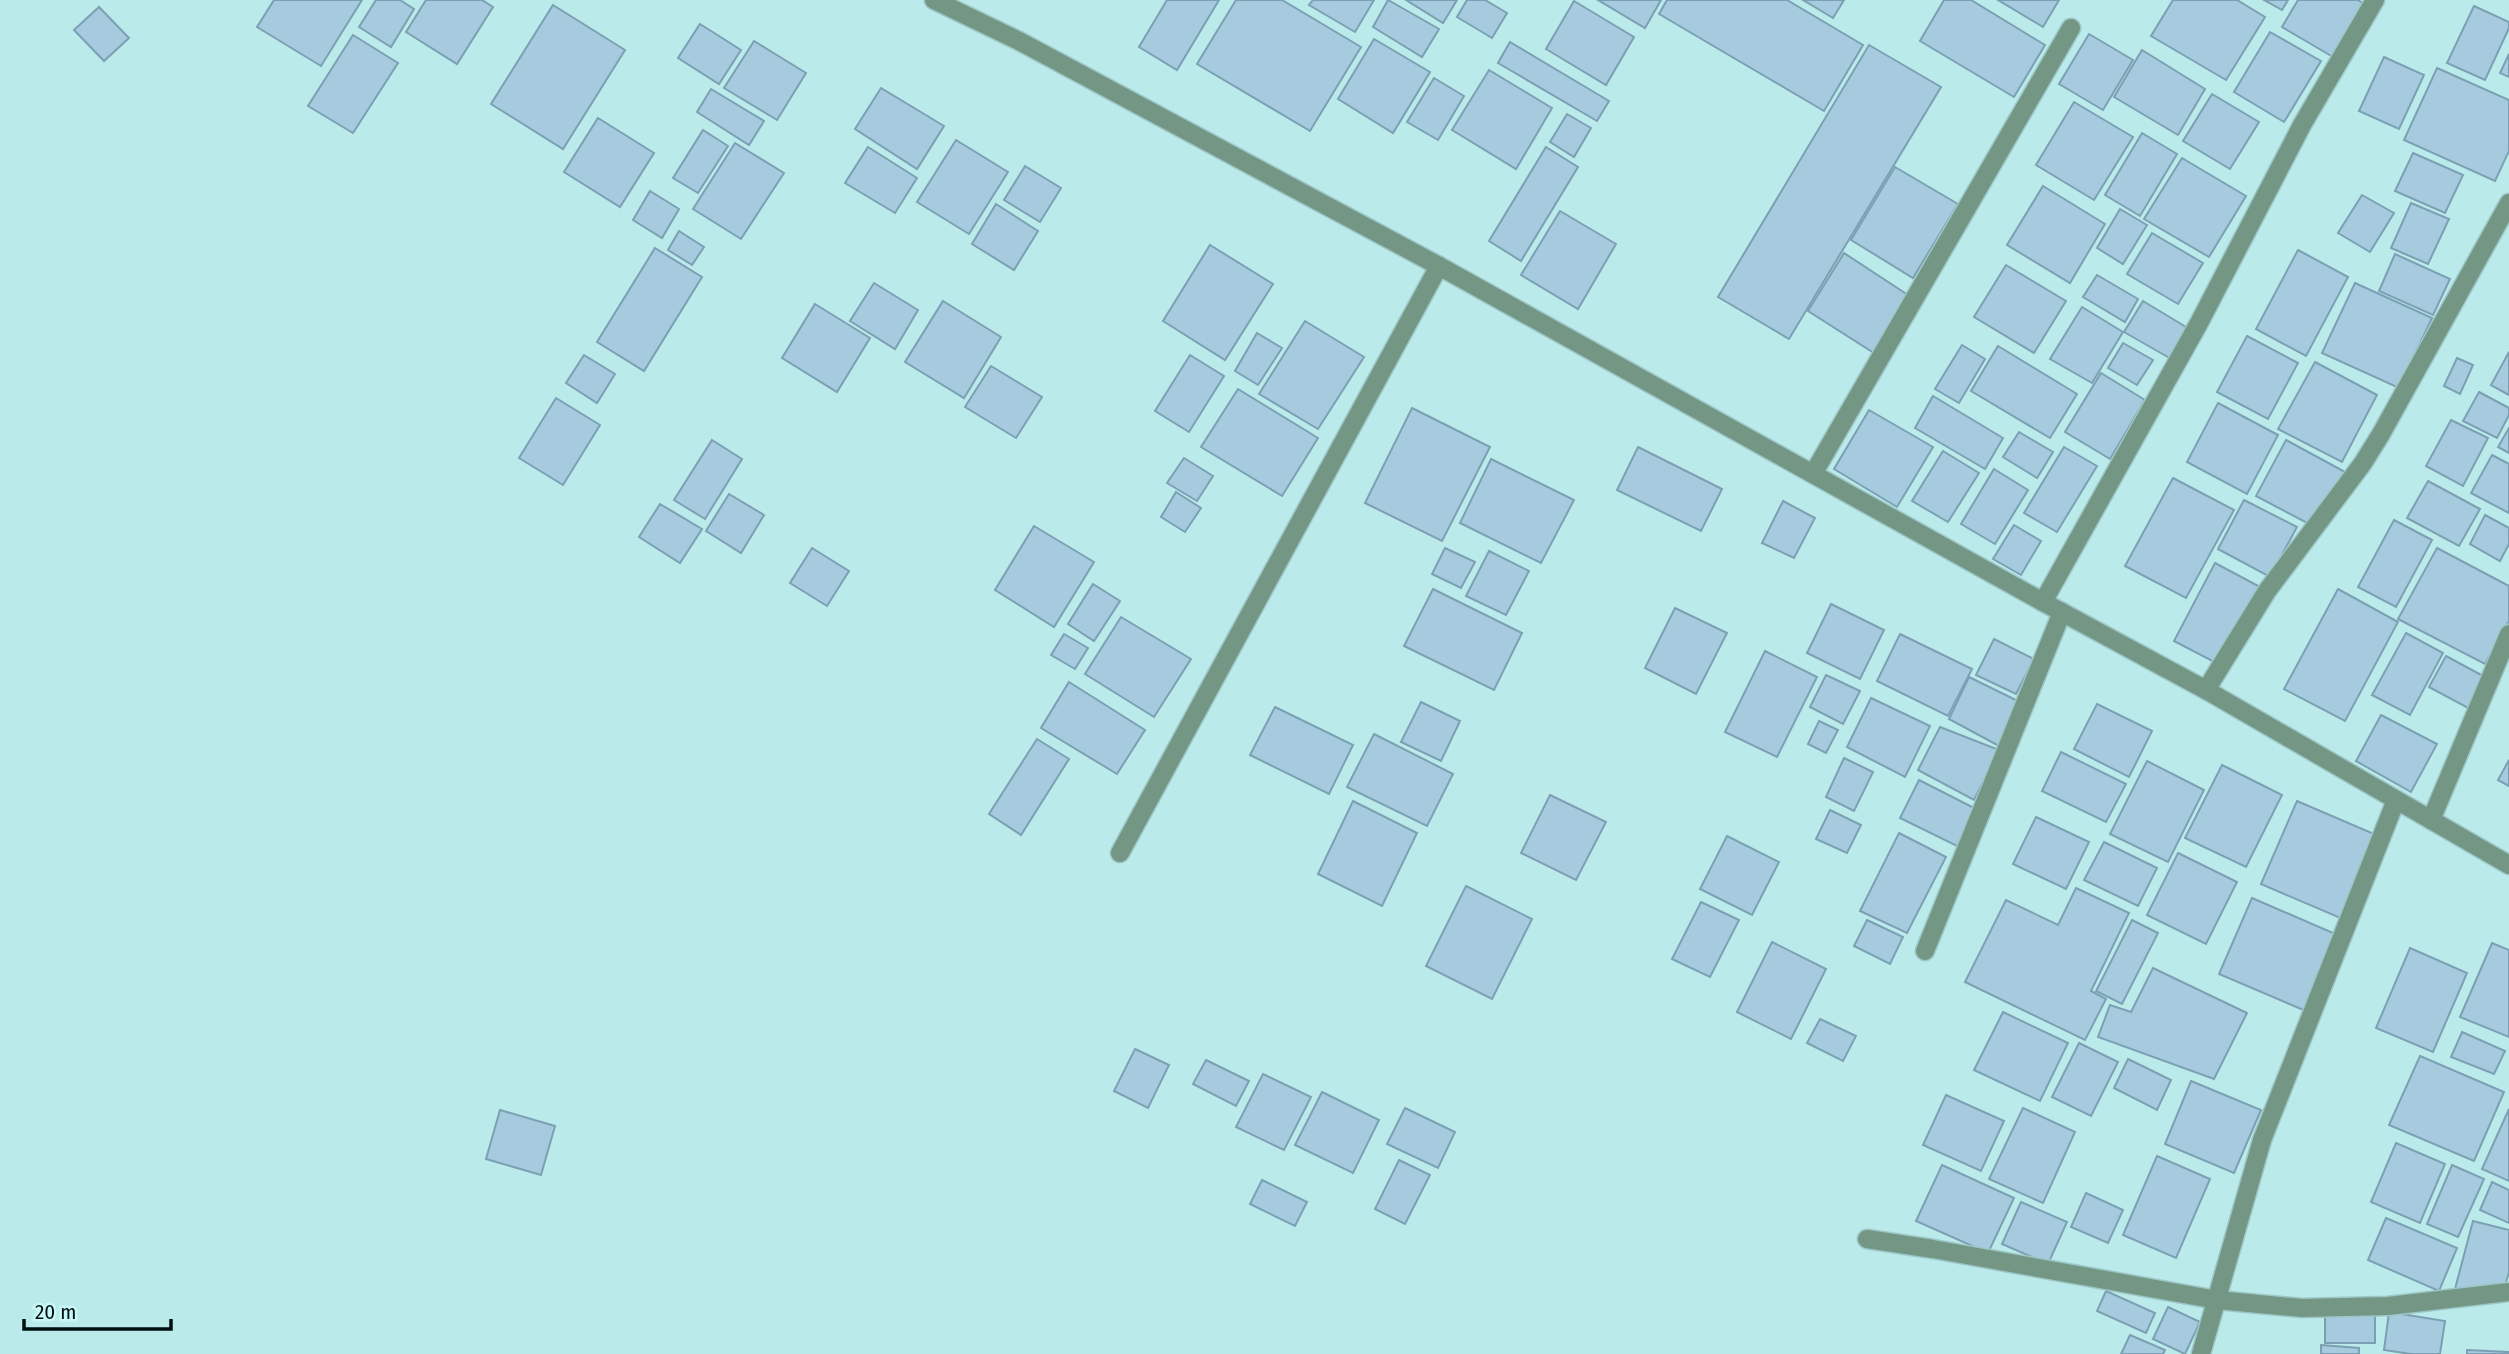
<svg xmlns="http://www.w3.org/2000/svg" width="2509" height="1354" font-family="'Fira Sans Condensed',sans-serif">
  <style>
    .building { fill: #a6cbdf; stroke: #7ca0b3; stroke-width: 2 }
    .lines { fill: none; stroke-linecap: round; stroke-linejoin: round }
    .minor-casing { stroke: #9dc7c7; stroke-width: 21 }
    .minor { stroke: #739685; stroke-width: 18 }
  </style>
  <rect width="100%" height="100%" fill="#bbeaea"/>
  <g class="building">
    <path d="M 274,0 L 362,0 L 321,66 L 257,27 Z"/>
    <path d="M 376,0 L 400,0 L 414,9 L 391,47 L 359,27 Z"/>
    <path d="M 426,0 L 482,0 L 493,7 L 457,64 L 406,32 Z"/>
    <path d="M 1167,0 L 1219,0 L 1177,70 L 1139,47 Z"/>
    <path d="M 1236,0 L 1282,0 L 1361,47 L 1310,131 L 1197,64 Z"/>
    <path d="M 1313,0 L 1374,0 L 1355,32 L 1309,5 Z"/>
    <path d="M 1388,0 L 1439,29 L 1422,57 L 1373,27 Z"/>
    <path d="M 1406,0 L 1457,0 L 1443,23 Z"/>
    <path d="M 1467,0 L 1485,0 L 1507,13 L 1492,38 L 1457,17 Z"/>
    <path d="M 1598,0 L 1661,0 L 1645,28 Z"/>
    <path d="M 1667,0 L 1787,0 L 1863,45 L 1824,111 L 1659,14 Z"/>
    <path d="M 1803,0 L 1844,0 L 1833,18 Z"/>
    <path d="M 1944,0 L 1971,0 L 2045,45 L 2014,97 L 1920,41 Z"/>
    <path d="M 1998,0 L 2059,0 L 2043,27 Z"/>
    <path d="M 2173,0 L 2237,0 L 2265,17 L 2226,80 L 2151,36 Z"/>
    <path d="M 2264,0 L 2288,0 L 2282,10 Z"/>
    <path d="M 2298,0 L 2358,0 L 2364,4 L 2333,57 L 2282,27 Z"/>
    <path d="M 1574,1 L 1634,37 L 1606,85 L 1546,49 Z"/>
    <path d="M 553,5 L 625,50 L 563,149 L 491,104 Z"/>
    <path d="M 2474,6 L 2509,22 L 2509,28 L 2485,80 L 2447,63 Z"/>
    <path d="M 99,7 L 129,38 L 104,61 L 74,30 Z"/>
    <path d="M 700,24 L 741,50 L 719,84 L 678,58 Z"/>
    <path d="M 2270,32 L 2321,61 L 2284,122 L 2234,92 Z"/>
    <path d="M 2089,34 L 2133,60 L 2103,110 L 2059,84 Z"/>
    <path d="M 353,35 L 398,63 L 353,133 L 308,106 Z"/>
    <path d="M 1374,39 L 1430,72 L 1393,133 L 1338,99 Z"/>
    <path d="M 754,41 L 806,73 L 777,120 L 724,88 Z"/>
    <path d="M 1510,42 L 1609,101 L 1597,121 L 1498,63 Z"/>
    <path d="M 1869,45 L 1941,87 L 1789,339 L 1718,297 Z"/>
    <path d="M 2142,50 L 2205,89 L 2178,135 L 2114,97 Z"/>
    <path d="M 2509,54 L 2509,77 L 2500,73 Z"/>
    <path d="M 2384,57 L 2424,75 L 2399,129 L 2359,111 Z"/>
    <path d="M 2437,68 L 2509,100 L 2509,151 L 2495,181 L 2404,140 Z"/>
    <path d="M 1489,70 L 1552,108 L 1516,169 L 1452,130 Z"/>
    <path d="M 1434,78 L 1464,96 L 1438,140 L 1407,122 Z"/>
    <path d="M 881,88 L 944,126 L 917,169 L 855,129 Z"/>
    <path d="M 711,89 L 764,121 L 749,145 L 697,112 Z"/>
    <path d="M 2212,94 L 2259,122 L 2230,169 L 2183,141 Z"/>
    <path d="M 2074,102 L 2133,137 L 2094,200 L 2036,165 Z"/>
    <path d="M 1567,114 L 1591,128 L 1574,157 L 1550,142 Z"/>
    <path d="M 598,118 L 654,153 L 620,207 L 564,172 Z"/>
    <path d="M 703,130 L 728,146 L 698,193 L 673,178 Z"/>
    <path d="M 2142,133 L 2177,154 L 2140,216 L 2105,195 Z"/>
    <path d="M 956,140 L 1008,172 L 969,234 L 917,202 Z"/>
    <path d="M 735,143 L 784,173 L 741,239 L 693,209 Z"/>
    <path d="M 868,147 L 917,178 L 895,213 L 845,183 Z"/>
    <path d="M 1546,147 L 1578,167 L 1521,261 L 1489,241 Z"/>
    <path d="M 2413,153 L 2463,175 L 2445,213 L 2395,191 Z"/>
    <path d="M 2182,158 L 2246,196 L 2209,257 L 2144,219 Z"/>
    <path d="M 1025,166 L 1061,188 L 1040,222 L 1004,200 Z"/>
    <path d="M 1895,167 L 1958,204 L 1913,278 L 1851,240 Z"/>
    <path d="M 2043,186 L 2105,224 L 2070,283 L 2007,245 Z"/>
    <path d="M 650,191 L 679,209 L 662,238 L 633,220 Z"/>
    <path d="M 2362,195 L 2394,213 L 2370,252 L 2338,233 Z"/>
    <path d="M 2411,203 L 2449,219 L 2428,264 L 2391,248 Z"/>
    <path d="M 996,204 L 1038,231 L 1014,270 L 972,244 Z"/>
    <path d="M 2120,209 L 2147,225 L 2123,264 L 2097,248 Z"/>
    <path d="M 1560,211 L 1616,244 L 1578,309 L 1521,275 Z"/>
    <path d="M 679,231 L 704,247 L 692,265 L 668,250 Z"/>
    <path d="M 2152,233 L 2203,263 L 2178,304 L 2127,274 Z"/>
    <path d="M 1210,245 L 1273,284 L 1225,360 L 1163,321 Z"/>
    <path d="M 655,248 L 702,277 L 644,371 L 597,342 Z"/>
    <path d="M 2298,250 L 2348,277 L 2306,356 L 2256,329 Z"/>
    <path d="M 1844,253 L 1908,295 L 1874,353 L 1808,311 Z"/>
    <path d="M 2395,254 L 2450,279 L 2433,315 L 2379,291 Z"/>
    <path d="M 2006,265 L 2066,301 L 2034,353 L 1974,317 Z"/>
    <path d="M 2097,275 L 2138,299 L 2125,322 L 2083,297 Z"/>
    <path d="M 874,283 L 918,310 L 895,349 L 850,321 Z"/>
    <path d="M 2355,283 L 2432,318 L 2399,388 L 2322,353 Z"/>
    <path d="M 943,301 L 1001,337 L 964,398 L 905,362 Z"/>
    <path d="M 2143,301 L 2191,330 L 2173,360 L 2124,332 Z"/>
    <path d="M 815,304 L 870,338 L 837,392 L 782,358 Z"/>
    <path d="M 2082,307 L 2123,332 L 2092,383 L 2050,359 Z"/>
    <path d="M 1305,321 L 1364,357 L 1318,429 L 1259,394 Z"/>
    <path d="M 1257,333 L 1282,348 L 1258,385 L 1235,371 Z"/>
    <path d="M 2247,336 L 2298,363 L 2268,419 L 2217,392 Z"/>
    <path d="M 2123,343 L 2153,360 L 2137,385 L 2108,368 Z"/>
    <path d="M 1962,345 L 1985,359 L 1959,403 L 1935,389 Z"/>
    <path d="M 1998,346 L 2077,394 L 2050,438 L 1971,391 Z"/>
    <path d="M 2509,352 L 2509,395 L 2491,385 Z"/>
    <path d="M 584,355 L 615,374 L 597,403 L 566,383 Z"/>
    <path d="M 1190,355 L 1224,376 L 1189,432 L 1155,411 Z"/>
    <path d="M 2457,358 L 2473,365 L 2460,394 L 2444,386 Z"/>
    <path d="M 2315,362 L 2377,395 L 2342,462 L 2278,429 Z"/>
    <path d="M 991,366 L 1042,397 L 1016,438 L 965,407 Z"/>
    <path d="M 2101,373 L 2145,400 L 2110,459 L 2065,432 Z"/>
    <path d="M 1238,389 L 1318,438 L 1282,496 L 1201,447 Z"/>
    <path d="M 2479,392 L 2509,408 L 2509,415 L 2497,438 L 2463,421 Z"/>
    <path d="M 1933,396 L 2003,438 L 1985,469 L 1915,428 Z"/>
    <path d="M 556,398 L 600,425 L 563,485 L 519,458 Z"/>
    <path d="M 2218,403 L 2278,435 L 2247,494 L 2187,462 Z"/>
    <path d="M 1412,408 L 1490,447 L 1442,541 L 1365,503 Z"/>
    <path d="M 1869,410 L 1933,447 L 1897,507 L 1834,469 Z"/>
    <path d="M 2451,420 L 2488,438 L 2463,486 L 2426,466 Z"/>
    <path d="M 2509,428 L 2509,453 L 2498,447 Z"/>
    <path d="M 2019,432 L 2053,452 L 2037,478 L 2003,457 Z"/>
    <path d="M 712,440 L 742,459 L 705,519 L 674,500 Z"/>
    <path d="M 2286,440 L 2345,472 L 2313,526 L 2256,496 Z"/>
    <path d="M 1638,447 L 1722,489 L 1701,531 L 1617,490 Z"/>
    <path d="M 2064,447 L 2097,466 L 2057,532 L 2024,513 Z"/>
    <path d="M 1943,451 L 1979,473 L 1948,522 L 1912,501 Z"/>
    <path d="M 2492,455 L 2509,464 L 2509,513 L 2471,493 Z"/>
    <path d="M 1184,458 L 1213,476 L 1197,501 L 1167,483 Z"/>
    <path d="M 1491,459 L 1574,500 L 1541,563 L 1460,523 Z"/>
    <path d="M 1994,469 L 2028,490 L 1995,544 L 1961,524 Z"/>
    <path d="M 2173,478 L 2234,510 L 2186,598 L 2125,566 Z"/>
    <path d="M 2428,481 L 2480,509 L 2459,546 L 2407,518 Z"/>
    <path d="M 1176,492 L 1201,508 L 1185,532 L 1161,517 Z"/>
    <path d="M 729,494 L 764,515 L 741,553 L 706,531 Z"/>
    <path d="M 2244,500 L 2297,527 L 2270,577 L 2218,549 Z"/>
    <path d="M 1783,501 L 1815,518 L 1794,558 L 1762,543 Z"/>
    <path d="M 660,504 L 702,529 L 680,563 L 639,537 Z"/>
    <path d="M 2485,515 L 2509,528 L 2509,544 L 2500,561 L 2470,544 Z"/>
    <path d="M 2394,520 L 2432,540 L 2396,607 L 2358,587 Z"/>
    <path d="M 2014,525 L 2041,541 L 2021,575 L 1993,559 Z"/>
    <path d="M 1034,526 L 1094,562 L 1054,627 L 995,590 Z"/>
    <path d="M 812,548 L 849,571 L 827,606 L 790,583 Z"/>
    <path d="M 1445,548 L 1475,562 L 1461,588 L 1432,574 Z"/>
    <path d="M 2437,548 L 2509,586 L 2509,621 L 2485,664 L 2398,619 Z"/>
    <path d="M 1489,551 L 1529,571 L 1506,615 L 1466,596 Z"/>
    <path d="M 2215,563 L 2262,588 L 2218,664 L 2174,641 Z"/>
    <path d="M 1093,584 L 1120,601 L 1094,641 L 1068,624 Z"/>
    <path d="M 1433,589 L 1522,633 L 1494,690 L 1404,646 Z"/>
    <path d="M 2338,589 L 2398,622 L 2345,721 L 2284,689 Z"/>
    <path d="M 1831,604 L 1884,630 L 1860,679 L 1807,653 Z"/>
    <path d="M 1675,608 L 1727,633 L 1696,694 L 1645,668 Z"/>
    <path d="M 1121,617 L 1191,659 L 1154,717 L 1085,674 Z"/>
    <path d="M 2406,633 L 2443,653 L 2410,715 L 2372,695 Z"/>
    <path d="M 1064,634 L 1088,648 L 1075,669 L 1051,655 Z"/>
    <path d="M 1900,634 L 1972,669 L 1948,716 L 1877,681 Z"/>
    <path d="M 1994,639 L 2034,659 L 2016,694 L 1976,675 Z"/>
    <path d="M 1765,651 L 1817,677 L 1777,757 L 1725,732 Z"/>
    <path d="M 2446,656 L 2485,677 L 2468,708 L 2429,687 Z"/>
    <path d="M 1826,675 L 1860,691 L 1843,724 L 1810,707 Z"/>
    <path d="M 1969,677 L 2022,703 L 2001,747 L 1949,719 Z"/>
    <path d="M 1069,682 L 1145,730 L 1117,774 L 1041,728 Z"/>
    <path d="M 1871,698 L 1930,726 L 1905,777 L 1847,747 Z"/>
    <path d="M 1421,702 L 1460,721 L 1441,761 L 1401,742 Z"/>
    <path d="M 2097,704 L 2152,731 L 2129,777 L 2074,749 Z"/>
    <path d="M 1275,707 L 1353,745 L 1329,794 L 1250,755 Z"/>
    <path d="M 2381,715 L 2437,744 L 2411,792 L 2356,761 Z"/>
    <path d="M 1819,721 L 1838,730 L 1826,753 L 1808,744 Z"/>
    <path d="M 1940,727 L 1999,750 L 1974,800 L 1918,770 Z"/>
    <path d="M 1374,734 L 1453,774 L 1427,826 L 1347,787 Z"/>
    <path d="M 1037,739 L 1069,759 L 1021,835 L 989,814 Z"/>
    <path d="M 2061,752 L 2126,784 L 2106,822 L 2042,791 Z"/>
    <path d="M 1844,758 L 1873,772 L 1854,811 L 1826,797 Z"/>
    <path d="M 2509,760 L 2509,786 L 2498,780 Z"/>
    <path d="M 2147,761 L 2204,790 L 2168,862 L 2110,834 Z"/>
    <path d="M 2222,765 L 2282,795 L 2246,867 L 2185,838 Z"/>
    <path d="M 1919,780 L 1976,809 L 1957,846 L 1900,818 Z"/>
    <path d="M 1550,795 L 1606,822 L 1576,880 L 1521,853 Z"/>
    <path d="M 1353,801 L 1417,833 L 1382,906 L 1318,874 Z"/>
    <path d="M 2297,801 L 2381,837 L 2345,920 L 2261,884 Z"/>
    <path d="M 1830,810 L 1861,825 L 1847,853 L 1816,839 Z"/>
    <path d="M 2036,817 L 2089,842 L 2066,889 L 2013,864 Z"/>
    <path d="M 1899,833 L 1946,857 L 1907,933 L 1860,911 Z"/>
    <path d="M 1727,836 L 1779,862 L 1752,915 L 1700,889 Z"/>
    <path d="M 2104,842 L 2157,868 L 2138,906 L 2084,880 Z"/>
    <path d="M 2178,853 L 2237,882 L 2206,944 L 2147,915 Z"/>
    <path d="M 1466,886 L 1532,919 L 1492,999 L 1426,966 Z"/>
    <path d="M 2076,888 L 2129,913 L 2091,991 L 2106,999 L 2085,1040 L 1965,982 L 2006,900 L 2058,925 Z"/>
    <path d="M 2252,898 L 2340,936 L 2308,1012 L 2219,974 Z"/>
    <path d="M 1701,902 L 1739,920 L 1710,977 L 1672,959 Z"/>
    <path d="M 1867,920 L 1903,937 L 1890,964 L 1854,946 Z"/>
    <path d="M 2132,920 L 2158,933 L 2122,1004 L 2096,991 Z"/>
    <path d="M 1772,942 L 1826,969 L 1791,1039 L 1737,1012 Z"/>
    <path d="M 2492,943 L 2509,950 L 2509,1037 L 2460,1017 Z"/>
    <path d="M 2410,948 L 2467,973 L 2433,1052 L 2376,1028 Z"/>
    <path d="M 2153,968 L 2247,1013 L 2214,1079 L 2098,1037 L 2110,1005 L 2131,1012 Z"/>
    <path d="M 2003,1012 L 2068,1043 L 2040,1101 L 1974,1070 Z"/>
    <path d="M 1820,1019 L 1856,1036 L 1843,1061 L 1807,1043 Z"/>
    <path d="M 2462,1032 L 2505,1051 L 2494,1074 L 2451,1057 Z"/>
    <path d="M 2079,1043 L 2118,1062 L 2091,1116 L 2052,1097 Z"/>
    <path d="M 1135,1049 L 1169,1065 L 1148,1108 L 1114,1091 Z"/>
    <path d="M 2420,1056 L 2504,1092 L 2474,1161 L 2389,1125 Z"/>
    <path d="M 2128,1059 L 2171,1080 L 2157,1110 L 2114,1088 Z"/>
    <path d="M 1206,1060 L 1249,1081 L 1236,1106 L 1193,1084 Z"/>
    <path d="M 1263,1074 L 1311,1097 L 1284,1150 L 1236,1127 Z"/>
    <path d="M 2191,1081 L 2261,1110 L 2234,1173 L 2165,1144 Z"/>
    <path d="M 1322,1092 L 1379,1120 L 1353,1173 L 1295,1145 Z"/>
    <path d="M 1946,1095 L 2004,1121 L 1981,1171 L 1923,1145 Z"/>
    <path d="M 1405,1108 L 1455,1132 L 1438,1168 L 1387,1144 Z"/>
    <path d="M 2023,1108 L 2075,1132 L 2043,1203 L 1989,1179 Z"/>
    <path d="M 2509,1109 L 2509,1181 L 2482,1169 Z"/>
    <path d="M 500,1110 L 555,1126 L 541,1175 L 486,1159 Z"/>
    <path d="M 2396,1143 L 2445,1164 L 2420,1223 L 2371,1202 Z"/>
    <path d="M 2157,1156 L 2210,1179 L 2176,1258 L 2123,1235 Z"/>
    <path d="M 1399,1160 L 1430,1175 L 1405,1224 L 1375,1209 Z"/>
    <path d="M 1942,1165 L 2014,1198 L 1988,1253 L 1916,1221 Z"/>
    <path d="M 2452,1165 L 2484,1179 L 2458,1237 L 2427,1224 Z"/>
    <path d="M 1262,1180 L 1307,1202 L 1295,1226 L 1250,1204 Z"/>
    <path d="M 2492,1182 L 2509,1190 L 2509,1223 L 2480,1210 Z"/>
    <path d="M 2086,1193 L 2123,1210 L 2108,1243 L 2071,1227 Z"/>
    <path d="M 2021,1202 L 2067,1222 L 2048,1264 L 2002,1244 Z"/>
    <path d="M 2386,1218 L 2457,1248 L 2439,1291 L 2368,1260 Z"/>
    <path d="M 2473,1221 L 2509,1230 L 2509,1272 L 2504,1289 L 2455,1289 Z"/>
    <path d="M 2106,1291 L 2155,1313 L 2146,1333 L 2097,1311 Z"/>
    <path d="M 2168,1307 L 2200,1322 L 2185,1354 L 2153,1339 Z"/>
    <rect x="2325" y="1311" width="50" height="32"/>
    <path d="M 2389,1312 L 2445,1321 L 2440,1354 L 2411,1354 L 2384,1350 Z"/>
    <path d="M 2130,1335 L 2165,1350 L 2163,1354 L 2121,1354 Z"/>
    <path d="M 2321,1345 L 2359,1348 L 2359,1354 L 2321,1354 Z"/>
    <path d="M 2467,1350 L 2509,1352 L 2509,1354 L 2467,1354 Z"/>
  </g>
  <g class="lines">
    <g class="minor-casing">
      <g id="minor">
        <path d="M 934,0 L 1019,41 L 1439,266 L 2043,602 L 2206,690 L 2509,865"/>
        <path d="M 1813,474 L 2071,28"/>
        <path d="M 2043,602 L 2199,323 L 2302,125 L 2375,0"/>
        <path d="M 2206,690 L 2267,591 L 2363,463 L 2381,434 L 2509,203"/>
        <path d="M 2431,820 L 2509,634"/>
        <path d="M 1120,853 L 1439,266"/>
        <path d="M 1925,951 L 2062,612"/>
        <path d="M 1867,1239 L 1933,1249 L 2217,1300 L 2302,1308 L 2388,1306 L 2509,1292"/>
        <path d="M 2201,1354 L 2262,1140 L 2396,800"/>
      </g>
    </g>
    <use href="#minor" class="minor"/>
  </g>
  <path d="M24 1319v10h147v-10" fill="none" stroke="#010f0f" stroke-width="3.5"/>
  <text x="35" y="1319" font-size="21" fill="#010f0f" stroke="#c8f7f7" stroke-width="5" paint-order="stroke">20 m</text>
</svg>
